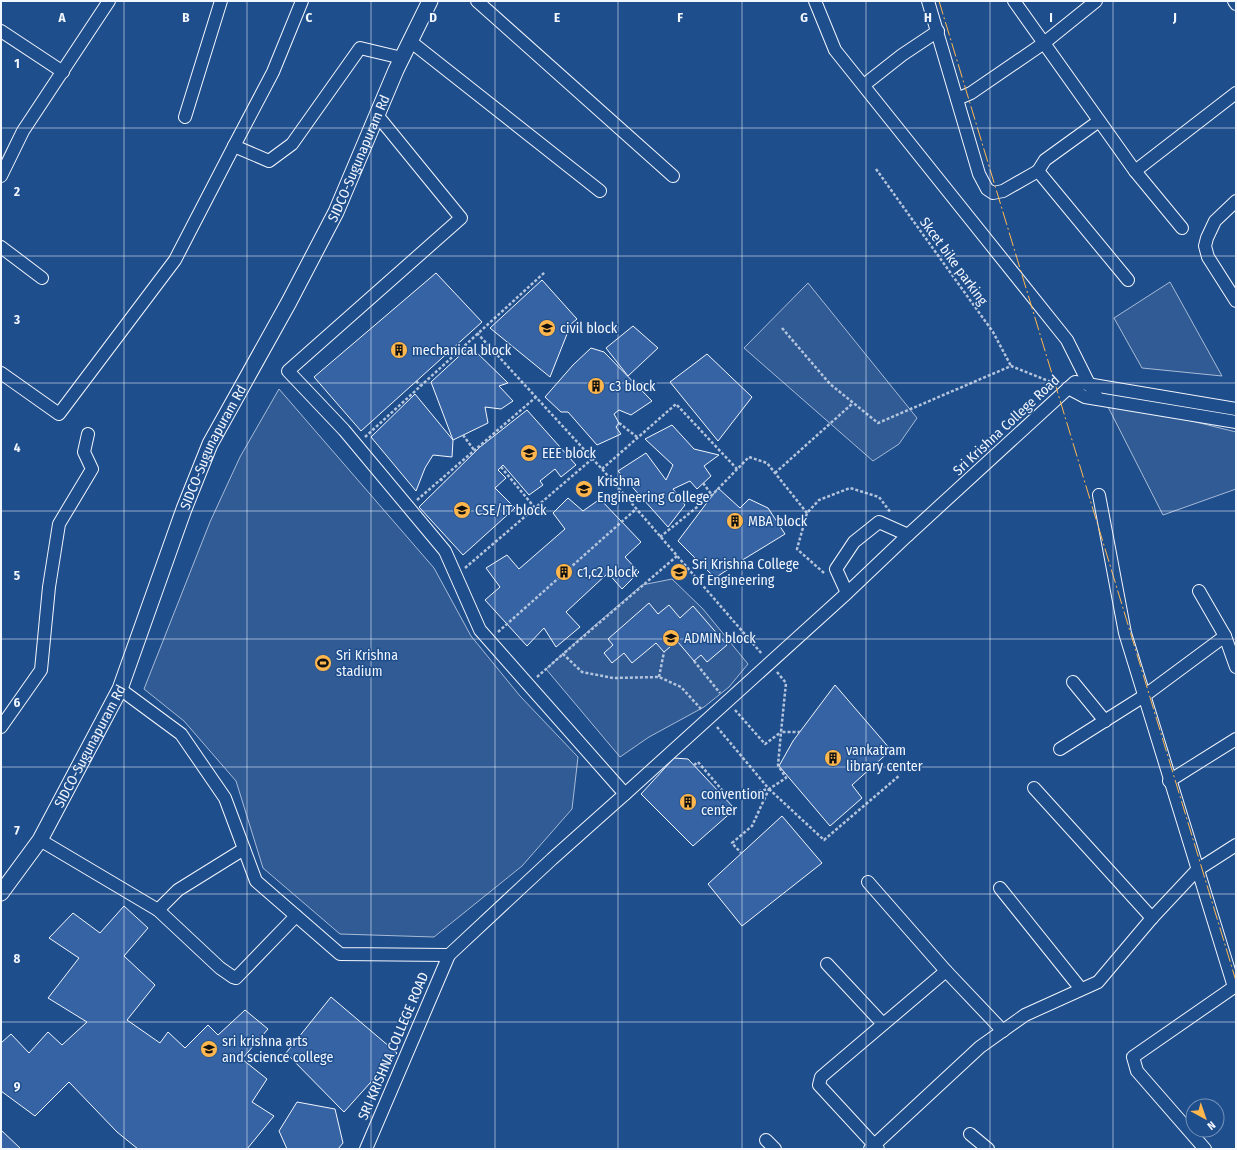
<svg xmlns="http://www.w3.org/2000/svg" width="1237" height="1150" font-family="'Fira Sans Condensed',sans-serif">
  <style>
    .built { fill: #305b95; stroke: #a8bbd7 }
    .building { fill: #3563a3; stroke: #f2f6ff }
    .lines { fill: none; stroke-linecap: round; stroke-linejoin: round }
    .minor-casing { stroke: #f2f6ff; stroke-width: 14 }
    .tertiary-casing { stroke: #f2f6ff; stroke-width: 17 }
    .path { stroke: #b3c4dc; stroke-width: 2.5; stroke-dasharray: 3 2; stroke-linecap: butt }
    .minor { stroke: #1f4e8c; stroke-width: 12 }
    .tertiary { stroke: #1f4e8c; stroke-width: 15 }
    .power { stroke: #ffb74d; stroke-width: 1; stroke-dasharray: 14 3 2 3; stroke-linecap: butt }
    .grid { fill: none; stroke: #f2f6ff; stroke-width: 1; stroke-opacity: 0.55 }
    .labels { text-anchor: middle; stroke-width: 3; stroke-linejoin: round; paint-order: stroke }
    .street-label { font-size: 14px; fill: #f2f6ff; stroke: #1f4e8c }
    .poi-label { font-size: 14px; fill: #f2f6ff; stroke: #1f4e8c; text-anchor: start }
    .grid-label { font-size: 13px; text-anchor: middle; font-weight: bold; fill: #f2f6ff; stroke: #1f4e8c; stroke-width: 3; stroke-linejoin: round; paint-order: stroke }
  </style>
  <rect width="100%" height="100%" fill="#1f4e8c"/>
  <g class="built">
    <path d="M 1170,282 L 1222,376 L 1142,368 L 1114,318 Z"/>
    <path d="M 808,283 L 917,418 L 899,444 L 873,461 L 744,348 Z"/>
    <path d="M 279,389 L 434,568 L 471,636 L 520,696 L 578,757 L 572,809 L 522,866 L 434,937 L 340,934 L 263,868 L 236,781 L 184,721 L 144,689 L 210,522 L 240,457 Z"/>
    <path d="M 1104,399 L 1236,432 L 1236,489 L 1163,515 Z"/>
    <path d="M 672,579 L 703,609 L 748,664 L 729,687 L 704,707 L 649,737 L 620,757 L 546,669 L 594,626 L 642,585 Z"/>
  </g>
  <g class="building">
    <path d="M 436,273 L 482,322 L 361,431 L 314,377 Z"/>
    <path d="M 542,280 L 577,319 L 571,324 L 550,377 L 490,328 Z"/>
    <path d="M 633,326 L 658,348 L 628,376 L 606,348 Z"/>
    <path d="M 470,346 L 508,383 L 499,386 L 513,401 L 501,409 L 485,407 L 488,423 L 453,440 L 431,382 Z"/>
    <path d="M 591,348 L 604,352 L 652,401 L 631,415 L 619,410 L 614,414 L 619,423 L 616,427 L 621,434 L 597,445 L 568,412 L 561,412 L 545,397 L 573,365 Z"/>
    <path d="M 707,354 L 752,397 L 718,441 L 670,382 Z"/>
    <path d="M 415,394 L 453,440 L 452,457 L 433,455 L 425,468 L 416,491 L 371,437 Z"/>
    <path d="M 527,410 L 576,465 L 561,477 L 555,469 L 540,481 L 543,485 L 529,495 L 503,465 L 498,470 L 506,478 L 495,488 L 515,508 L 463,555 L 419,507 L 480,447 Z"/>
    <path d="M 672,425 L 694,449 L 719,455 L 704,466 L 711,476 L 697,489 L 690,481 L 673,489 L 685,505 L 668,527 L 618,471 L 646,453 L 666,480 L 673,465 L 645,439 Z"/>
    <path d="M 718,488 L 740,508 L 749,499 L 768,508 L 785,534 L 736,564 L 715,578 L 678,541 Z"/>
    <path d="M 568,498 L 583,511 L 600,499 L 641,542 L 625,557 L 639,572 L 622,589 L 608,573 L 566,612 L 580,627 L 556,647 L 544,628 L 527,646 L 485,600 L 500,587 L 486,568 L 507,555 L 519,569 L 565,529 L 553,513 Z"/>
    <path d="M 649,603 L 658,614 L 669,605 L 680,618 L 693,606 L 727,645 L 707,662 L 701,655 L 694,661 L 677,641 L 664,652 L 656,643 L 632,663 L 624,653 L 612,663 L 604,653 L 613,645 L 608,639 Z"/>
    <path d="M 835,685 L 891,750 L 852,785 L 862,798 L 830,826 L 779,766 L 793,741 Z"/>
    <path d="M 674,758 L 688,759 L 735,809 L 693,846 L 641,794 Z"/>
    <path d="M 782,816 L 822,863 L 742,926 L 708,884 Z"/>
    <path d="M 124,906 L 148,928 L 124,956 L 155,985 L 127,1020 L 160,1043 L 168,1032 L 185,1048 L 208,1025 L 218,1035 L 245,1010 L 268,1029 L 242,1059 L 267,1079 L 252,1102 L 274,1116 L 247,1149 L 138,1149 L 117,1132 L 69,1082 L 35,1116 L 1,1091 L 1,1043 L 11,1034 L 29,1053 L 48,1032 L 62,1045 L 87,1022 L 48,998 L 79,958 L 49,938 L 73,913 L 100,933 Z"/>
    <path d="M 331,997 L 397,1053 L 344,1112 L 286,1053 Z"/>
    <path d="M 297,1102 L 335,1109 L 343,1143 L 338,1149 L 287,1149 L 279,1131 Z"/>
    <path d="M 1,1130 L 21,1149 L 1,1149 Z"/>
  </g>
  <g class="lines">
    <g class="minor-casing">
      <g id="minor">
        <path d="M 477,1 L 673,176"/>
        <path d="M 815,1 L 835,50 L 1067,340 L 1089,384 L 1098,399"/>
        <path d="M 928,1 L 979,174 L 987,189 L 993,193 L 1003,191 L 1038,171 L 1045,160 L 1099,121"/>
        <path d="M 1014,1 L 1135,171 L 1236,93"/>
        <path d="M 1234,1 L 1236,4"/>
        <path d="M 1,31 L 63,72"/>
        <path d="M 410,41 L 600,191"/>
        <path d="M 869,81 L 902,55 L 938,31"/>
        <path d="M 957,99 L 971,93 L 1044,43 L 1096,1"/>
        <path d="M 185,117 L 221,1"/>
        <path d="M 234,146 L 273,72 L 302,1"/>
        <path d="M 1038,171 L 1128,280"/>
        <path d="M 1135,171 L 1182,228"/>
        <path d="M 1,176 L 23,131 L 109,1"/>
        <path d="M 1236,201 L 1215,221 L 1207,238 L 1205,246 L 1208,257 L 1236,301"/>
        <path d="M 1,247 L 42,278"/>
        <path d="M 1,373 L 59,414 L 175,260 L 234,146 L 269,161 L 292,144 L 360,48 L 402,58"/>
        <path d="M 1068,388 L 1085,397 L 1236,422"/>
        <path d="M 1099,495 L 1125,633 L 1234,987 L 1133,1057 L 1137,1071 L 1205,1149"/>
        <path d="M 908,535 L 1075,382 L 1236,409"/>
        <path d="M 1199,591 L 1225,636 L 1236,667"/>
        <path d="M 1073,682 L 1105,721"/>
        <path d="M 120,689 L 181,734 L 225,798 L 256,881 L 340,954 L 449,955 L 552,859 L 625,794 L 480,630 L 445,551 L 344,430 L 288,371 L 461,218 L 377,115"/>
        <path d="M 1,727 L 41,670 L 49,587 L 59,524 L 92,469 L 84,452 L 88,434"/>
        <path d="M 1060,749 L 1144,696 L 1225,636"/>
        <path d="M 1169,781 L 1236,739"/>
        <path d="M 1034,788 L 1152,918"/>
        <path d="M 625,794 L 847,593 L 908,535 L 879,522 L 854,542 L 836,569 L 847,593"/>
        <path d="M 40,840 L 158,910 L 220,968 L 233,977 L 236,978 L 296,916"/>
        <path d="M 868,882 L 946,971 L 1003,1031"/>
        <path d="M 1000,888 L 1081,989"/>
        <path d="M 158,910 L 178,890 L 244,849"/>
        <path d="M 827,964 L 883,1024"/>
        <path d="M 970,1134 L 988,1149"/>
        <path d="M 766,1140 L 775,1149"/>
        <path d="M 366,1149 L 449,955"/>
        <path d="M 870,1149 L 980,1047 L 1025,1015 L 1098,982 L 1152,918 L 1197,870 L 1236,845"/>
        <path d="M 878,1149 L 819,1085 L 821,1077 L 946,971"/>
      </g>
    </g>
    <g class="tertiary-casing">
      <g id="tertiary">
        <path id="s1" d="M 1,893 L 40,840 L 120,689 L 184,509 L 210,444 L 289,302 L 336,212 L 396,70 L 430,1"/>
      </g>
    </g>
    <g class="path">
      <path d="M 876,169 L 993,332 L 1011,366"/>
      <path d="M 782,328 L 830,384 L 878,423 L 1011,366 L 1056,384"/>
      <path d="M 477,333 L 602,469 L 762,654"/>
      <path d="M 416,381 L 420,385"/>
      <path d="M 619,423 L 637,437"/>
      <path d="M 463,435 L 474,450"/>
      <path d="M 365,437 L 545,272"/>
      <path d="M 501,467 L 535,508"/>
      <path d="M 602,469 L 676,404 L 737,469"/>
      <path d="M 775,473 L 853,403"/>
      <path d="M 440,479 L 445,482"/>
      <path d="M 703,483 L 712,495"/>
      <path d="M 417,500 L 536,397"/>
      <path d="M 660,537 L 712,495 L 749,457 L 767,463 L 807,513"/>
      <path d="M 677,556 L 563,654 L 582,672 L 613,678 L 659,677 L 681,687 L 702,710"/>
      <path d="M 465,568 L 592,459"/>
      <path d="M 824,573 L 797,549 L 807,513 L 819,500 L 850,488 L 879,497 L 891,513"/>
      <path d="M 498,632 L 636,509"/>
      <path d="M 694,661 L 720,693"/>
      <path d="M 777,672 L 786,683 L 781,732 L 800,732"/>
      <path d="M 537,677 L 563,654"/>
      <path d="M 659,677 L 664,652"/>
      <path d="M 735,710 L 765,744 L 781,732"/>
      <path d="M 717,727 L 769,789 L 752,826 L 732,843 L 741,853"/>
      <path d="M 694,765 L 698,762 L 722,790 L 734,796 L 769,789 L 786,778 L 778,765 L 781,732"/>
      <path d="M 769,789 L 824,840 L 900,775"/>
    </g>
    <use href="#minor" class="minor"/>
    <use href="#tertiary" class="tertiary"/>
    <path class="power" d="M 939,1 L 1236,981"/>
  </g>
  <path class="grid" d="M 124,1 L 124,1149M 247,1 L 247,1149M 371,1 L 371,1149M 495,1 L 495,1149M 618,1 L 618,1149M 742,1 L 742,1149M 866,1 L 866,1149M 990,1 L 990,1149M 1113,1 L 1113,1149M 1,128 L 1236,128M 1,256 L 1236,256M 1,383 L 1236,383M 1,511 L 1236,511M 1,639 L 1236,639M 1,767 L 1236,767M 1,894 L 1236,894M 1,1022 L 1236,1022"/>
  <defs>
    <g id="university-disc" transform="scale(0.9)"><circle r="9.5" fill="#ffb74d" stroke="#1f4e8c"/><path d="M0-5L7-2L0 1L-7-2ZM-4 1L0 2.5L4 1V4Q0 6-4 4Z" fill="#111"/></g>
    <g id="building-disc" transform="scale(0.9)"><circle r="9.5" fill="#ffb74d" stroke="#1f4e8c"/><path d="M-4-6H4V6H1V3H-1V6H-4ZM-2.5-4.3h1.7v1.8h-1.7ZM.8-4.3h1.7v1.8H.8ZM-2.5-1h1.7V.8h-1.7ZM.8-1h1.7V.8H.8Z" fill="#111"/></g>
    <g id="stadium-disc" transform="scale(0.9)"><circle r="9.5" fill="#ffb74d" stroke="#1f4e8c"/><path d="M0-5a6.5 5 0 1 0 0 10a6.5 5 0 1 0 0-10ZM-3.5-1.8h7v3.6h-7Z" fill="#111"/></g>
  </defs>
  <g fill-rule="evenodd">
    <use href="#university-disc" x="547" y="328"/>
    <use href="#building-disc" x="399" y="350"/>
    <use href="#building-disc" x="596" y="386"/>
    <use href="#university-disc" x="529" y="453"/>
    <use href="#university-disc" x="584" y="489"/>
    <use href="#university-disc" x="462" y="510"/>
    <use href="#building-disc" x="735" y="521"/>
    <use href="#building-disc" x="564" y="572"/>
    <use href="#university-disc" x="679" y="572"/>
    <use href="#university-disc" x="671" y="638"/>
    <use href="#stadium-disc" x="323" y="663"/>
    <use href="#building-disc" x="833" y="758"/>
    <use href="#building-disc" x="688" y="802"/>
    <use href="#university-disc" x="209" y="1049"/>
  </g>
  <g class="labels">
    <g class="street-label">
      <text dy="5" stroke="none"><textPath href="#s1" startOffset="820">SIDCO-Sugunapuram Rd</textPath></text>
      <text transform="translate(954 261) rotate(54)" y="5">Skcet bike parking</text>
      <text transform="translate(1006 425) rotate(-43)" y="5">Sri Krishna College Road</text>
      <text dy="5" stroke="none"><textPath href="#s1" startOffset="496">SIDCO-Sugunapuram Rd</textPath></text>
      <text dy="5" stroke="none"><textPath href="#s1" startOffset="172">SIDCO-Sugunapuram Rd</textPath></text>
      <text transform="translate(393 1046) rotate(-67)" y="5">SRI KRISHNA COLLEGE ROAD</text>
    </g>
    <g class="poi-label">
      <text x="560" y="333">civil block</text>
      <text x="412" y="355">mechanical block</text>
      <text x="609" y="391">c3 block</text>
      <text x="542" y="458">EEE block</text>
      <text x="597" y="486">Krishna<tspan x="597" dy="16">Engineering College</tspan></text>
      <text x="475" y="515">CSE/IT block</text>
      <text x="748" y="526">MBA block</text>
      <text x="692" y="569">Sri Krishna College<tspan x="692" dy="16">of Engineering</tspan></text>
      <text x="577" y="577">c1,c2 block</text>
      <text x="684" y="643">ADMIN block</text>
      <text x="336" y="660">Sri Krishna<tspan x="336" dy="16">stadium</tspan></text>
      <text x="846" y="755">vankatram<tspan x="846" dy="16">library center</tspan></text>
      <text x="701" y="799">convention<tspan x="701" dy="16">center</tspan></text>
      <text x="222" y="1046">sri krishna arts<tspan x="222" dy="16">and science college</tspan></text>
    </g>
  </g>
  <g class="grid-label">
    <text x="62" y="22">A</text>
    <text x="186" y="22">B</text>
    <text x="309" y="22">C</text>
    <text x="433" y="22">D</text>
    <text x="557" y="22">E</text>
    <text x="680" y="22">F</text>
    <text x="804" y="22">G</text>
    <text x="928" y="22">H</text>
    <text x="1051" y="22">I</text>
    <text x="1175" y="22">J</text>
    <text x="17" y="68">1</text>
    <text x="17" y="196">2</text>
    <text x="17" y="324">3</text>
    <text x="17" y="452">4</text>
    <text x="17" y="580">5</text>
    <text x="17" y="707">6</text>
    <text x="17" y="835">7</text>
    <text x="17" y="963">8</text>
    <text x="17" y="1091">9</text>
  </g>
  <rect width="1237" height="1150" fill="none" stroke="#f2f6ff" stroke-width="4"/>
  <g transform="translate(1205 1118) rotate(140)"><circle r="19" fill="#1f4e8c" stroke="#7391ba"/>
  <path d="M0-3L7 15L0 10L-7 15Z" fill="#ffb74d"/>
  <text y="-6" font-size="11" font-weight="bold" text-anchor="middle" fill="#f2f6ff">N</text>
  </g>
</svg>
